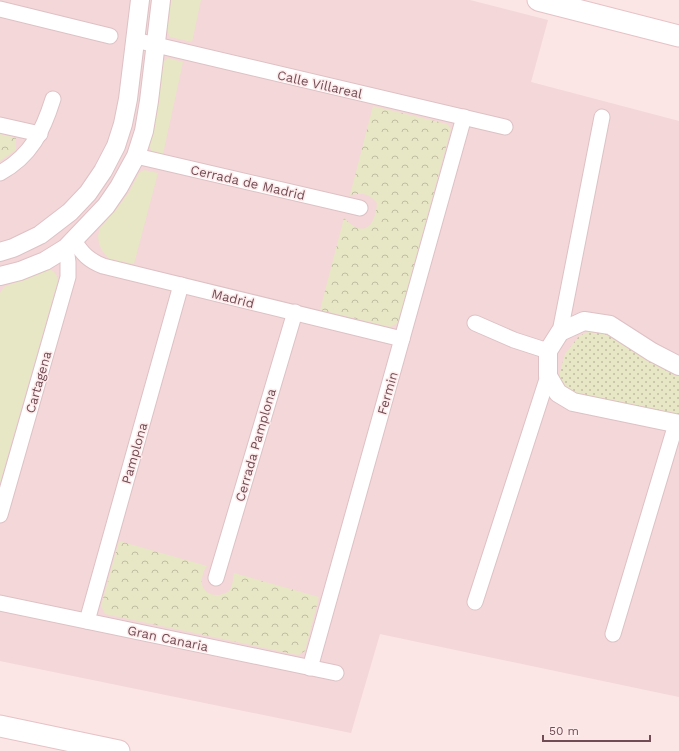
<svg xmlns="http://www.w3.org/2000/svg" width="679" height="751" font-family="'Work Sans',sans-serif">
  <style>
    .residential { fill: #f4d7d8 }
    .grass { fill: #e7e7c5 }
    .park { fill: url(#park-crowns) }
    .garden { fill: url(#garden-dots) }
    .lines { fill: none; stroke-linecap: round; stroke-linejoin: round }
    .minor-casing { stroke: #dec1c5; stroke-width: 17 }
    .tertiary-casing { stroke: #dec1c5; stroke-width: 20 }
    .secondary-casing { stroke: #e5c2c6; stroke-width: 23 }
    .minor { stroke: #fff; stroke-width: 15 }
    .tertiary { stroke: #fff; stroke-width: 18 }
    .secondary { stroke: #fff; stroke-width: 21 }
    .labels { text-anchor: middle; stroke-width: 3; stroke-linejoin: round; paint-order: stroke }
    .street-label { font-size: 13px; fill: #724c55; stroke: #feebeb }
  </style>
  <defs>
    <pattern id="park-crowns" width="20" height="18" patternUnits="userSpaceOnUse"><rect width="20" height="18" fill="#e7e7c5"/><path d="M2 6a3 3 0 1 1 6 0M12 15a3 3 0 1 1 6 0" fill="none" stroke="#c0bda3"/></pattern>
    <pattern id="garden-dots" width="8" height="8" patternUnits="userSpaceOnUse"><rect width="8" height="8" fill="#e7e7c5"/><path d="M2 2h.1M6 6h.1" fill="none" stroke="#c0bda3" stroke-width="1.8" stroke-linecap="round"/></pattern>
  </defs>
  <rect width="100%" height="100%" fill="#fbe5e5"/>
  <path class="residential" d="M 0,0 L 470,0 L 548,20 L 531,82 L 679,121 L 679,697 L 380,634 L 351,733 L 0,661 Z"/>
  <g class="grass">
    <path d="M 171,0 L 201,0 L 192,42 L 170,37 L 167,30 Z"/>
    <path d="M 168,58 L 183,62 L 163,154 L 152,152 L 149,145 L 158,103 L 163,62 Z"/>
    <path d="M 144,170 L 158,173 L 134,264 L 109,259 L 103,252 L 99,244 L 98,236 L 100,228 L 118,207 L 129,192 L 139,173 Z"/>
    <path d="M 47,269 C 54,270 56,273 58,280 L 0,483 L 0,293 L 4,287 Z"/>
  </g>
  <g class="park">
    <path d="M 373,106 L 447,124 L 451,129 L 398,323 L 390,327 L 320,310 L 344,218 C 363,238 375,228 377,203 C 369,193 363,193 350,195 Z"/>
    <path d="M 0,134 L 16,138 L 16,150 L 0,161 Z"/>
    <path d="M 119,541 L 207,566 C 206,568 203,571 203,574 C 199,586 205,595 217,595 C 221,595 226,593 229,591 C 233,586 233,578 234,573 L 319,597 L 305,651 L 298,655 L 105,614 L 101,606 Z"/>
  </g>
  <path class="garden" d="M 599,327 L 679,374 L 679,421 L 574,399 L 560,385 L 560,372 L 565,354 L 579,336 Z"/>
  <g class="lines">
    <g class="minor-casing">
      <g id="minor">
        <path d="M 0,9 L 110,36"/>
        <path d="M 135,40 L 505,127"/>
        <path d="M 0,125 L 40,134"/>
        <path d="M 136,156 L 360,208"/>
        <path d="M 0,173 C 31,156 43,131 53,99"/>
        <path d="M 74,241 C 83,254 88,260 103,266 L 402,339"/>
        <path d="M 475,323 L 514,340 L 548,351"/>
        <path d="M 560,332 L 602,117"/>
        <path d="M 0,515 L 68,277 L 68,262 L 66,248"/>
        <path d="M 216,578 L 295,312"/>
        <path d="M 475,602 L 548,376"/>
        <path d="M 0,603 L 336,673"/>
        <path d="M 87,621 L 181,285"/>
        <path d="M 613,634 L 676,424"/>
        <path d="M 310,668 L 464,117"/>
      </g>
    </g>
    <g class="tertiary-casing">
      <g id="tertiary">
        <path d="M 0,252 L 13,248 L 40,235 L 70,212 L 88,193 L 103,171 L 116,146 L 123,124 L 128,99 L 140,0"/>
        <path d="M 0,276 L 20,271 L 45,261 L 66,248 L 106,206 L 119,187 L 136,156 L 144,131 L 149,101 L 161,0"/>
        <path d="M 679,366 L 652,352 L 610,325 L 584,321 L 560,332 L 548,351 L 548,376 L 558,393 L 573,402 L 679,424"/>
      </g>
    </g>
    <g class="secondary-casing">
      <g id="secondary">
        <path d="M 538,0 L 679,36"/>
        <path d="M 0,726 L 119,751"/>
      </g>
    </g>
    <use href="#minor" class="minor"/>
    <use href="#tertiary" class="tertiary"/>
    <use href="#secondary" class="secondary"/>
  </g>
  <g class="labels">
    <g class="street-label">
      <text transform="translate(320 84) rotate(13)" y="5">Calle Villareal</text>
      <text transform="translate(248 182) rotate(13)" y="5">Cerrada de Madrid</text>
      <text transform="translate(233 298) rotate(14)" y="5">Madrid</text>
      <text transform="translate(38 382) rotate(-74)" y="5">Cartagena</text>
      <text transform="translate(387 393) rotate(-74)" y="5">Fermin</text>
      <text transform="translate(255 445) rotate(-74)" y="5">Cerrada Pamplona</text>
      <text transform="translate(134 453) rotate(-74)" y="5">Pamplona</text>
      <text transform="translate(168 638) rotate(12)" y="5">Gran Canaria</text>
    </g>
  </g>
  <path d="M543 735v6h107v-6" fill="none" stroke="#724c55" stroke-width="2"/>
  <text x="549" y="735" font-size="12" fill="#724c55" stroke="#feebeb" stroke-width="3" paint-order="stroke">50 m</text>
</svg>
